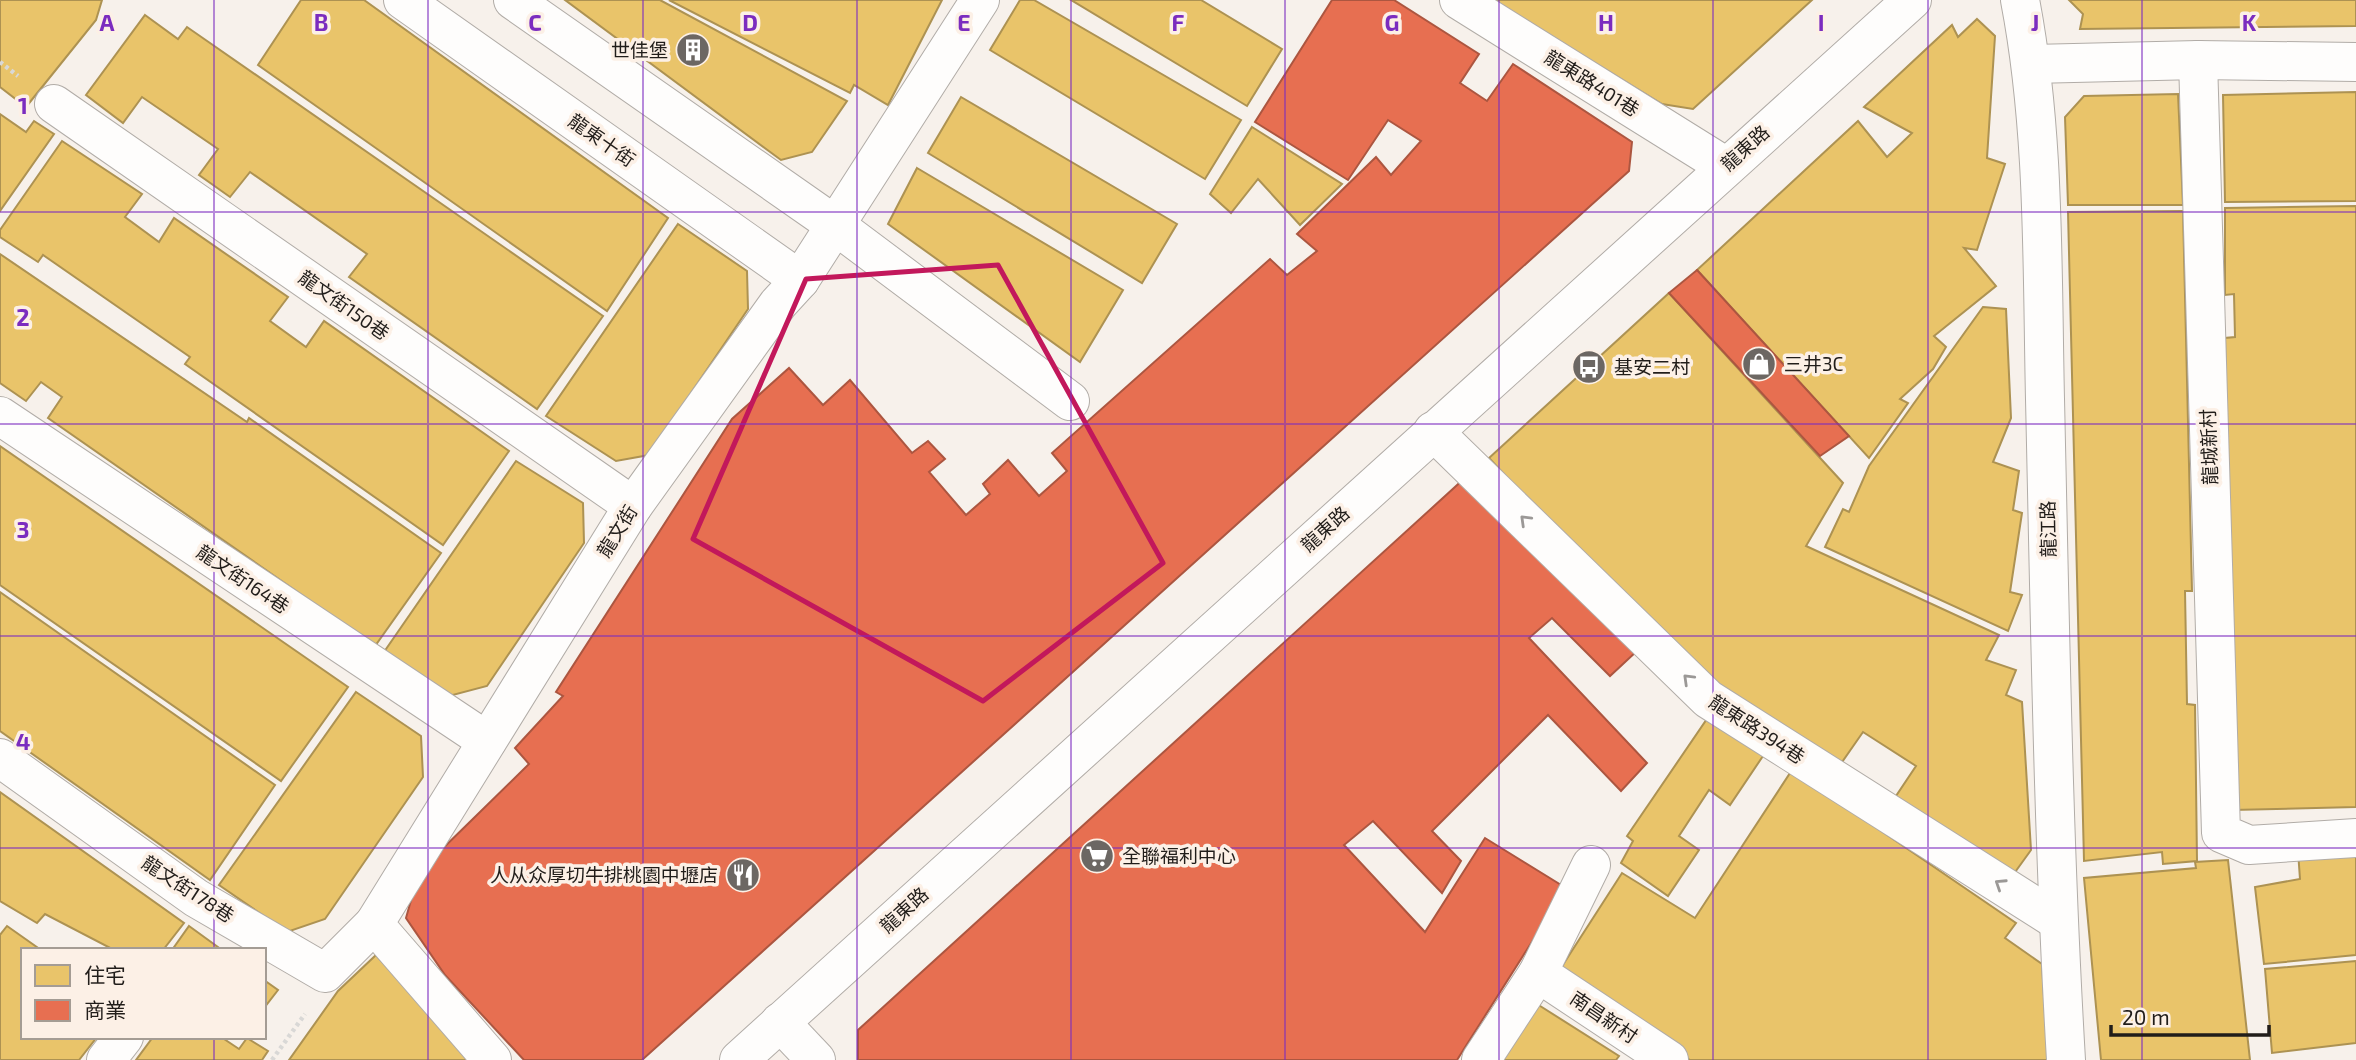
<svg xmlns="http://www.w3.org/2000/svg" width="2356" height="1060" font-family="'Exo 2','Noto Sans TC',sans-serif">
  <style>
    .homes { fill: #e9c46a; stroke: #ad9252; stroke-width: 2 }
    .shops { fill: #e76f51; stroke: #ac5640; stroke-width: 2 }
    .lines { fill: none; stroke-linecap: round; stroke-linejoin: round }
    .minor-casing { stroke: #b1aca7; stroke-width: 40 }
    .path { stroke: #d9d8d6; stroke-width: 4.5; stroke-dasharray: 3.5 3.5; stroke-linecap: butt }
    .minor { stroke: #fefdfc; stroke-width: 38 }
    .oneway { stroke: #9b9896 }
    .marked { fill: none; stroke: #c2185b; stroke-width: 5; stroke-linejoin: round }
    .grid { fill: none; stroke: #7b2cbf; stroke-width: 2; stroke-opacity: 0.55 }
    .labels { text-anchor: middle; stroke-width: 7; stroke-linejoin: round; paint-order: stroke }
    .poi-label { font-size: 19px; fill: #211d1a; stroke: #fcf0e6; text-anchor: start }
    .street-label { font-size: 19px; fill: #211d1a; stroke: #fcf0e6 }
    .grid-label { font-size: 23px; text-anchor: middle; font-weight: bold; fill: #7b2cbf; stroke: #fcf0e6; stroke-width: 7; stroke-linejoin: round; paint-order: stroke }
  </style>
  <rect width="100%" height="100%" fill="#f7f1eb"/>
  <g class="homes">
    <path d="M 0,0 L 102,0 L 96,20 L 26,107 L 0,87 Z"/>
    <path d="M 301,0 L 364,0 L 668,218 L 607,311 L 258,65 Z"/>
    <path d="M 565,0 L 660,0 L 847,101 L 812,152 L 781,160 Z"/>
    <path d="M 669,0 L 942,0 L 888,105 L 854,85 L 850,93 Z"/>
    <path d="M 1020,0 L 1034,0 L 1241,120 L 1205,179 L 990,50 Z"/>
    <path d="M 1071,0 L 1201,0 L 1282,49 L 1247,106 Z"/>
    <path d="M 1492,0 L 1812,0 L 1693,109 L 1662,104 Z"/>
    <path d="M 2069,0 L 2356,0 L 2356,26 L 2080,29 L 2083,14 Z"/>
    <path d="M 145,15 L 178,39 L 187,27 L 603,316 L 537,409 L 349,277 L 367,254 L 250,172 L 230,197 L 199,175 L 218,149 L 142,97 L 123,123 L 86,95 Z"/>
    <path d="M 1977,19 L 1995,36 L 1987,158 L 2005,164 L 1977,250 L 1964,248 L 1996,286 L 1934,336 L 1946,347 L 1933,369 L 1900,399 L 1908,403 L 1869,458 L 1697,270 L 1858,121 L 1887,157 L 1912,133 L 1864,107 L 1952,25 L 1958,37 Z"/>
    <path d="M 2356,92 L 2356,201 L 2225,202 L 2223,95 Z"/>
    <path d="M 2178,94 L 2183,205 L 2068,205 L 2065,117 L 2084,96 Z"/>
    <path d="M 961,97 L 1177,224 L 1142,283 L 928,153 Z"/>
    <path d="M 0,114 L 26,132 L 34,121 L 54,134 L 0,211 Z"/>
    <path d="M 1252,127 L 1342,184 L 1300,225 L 1258,179 L 1231,213 L 1210,194 Z"/>
    <path d="M 62,141 L 142,194 L 125,217 L 159,242 L 174,218 L 288,297 L 270,321 L 306,347 L 324,321 L 509,451 L 443,545 L 185,364 L 190,357 L 43,255 L 38,262 L 0,237 L 0,230 Z"/>
    <path d="M 917,168 L 1123,290 L 1080,362 L 888,224 Z"/>
    <path d="M 2356,206 L 2356,807 L 2232,810 L 2225,338 L 2235,337 L 2234,294 L 2225,295 L 2225,208 Z"/>
    <path d="M 2183,211 L 2192,591 L 2185,591 L 2187,704 L 2195,705 L 2197,861 L 2163,864 L 2162,852 L 2084,861 L 2068,212 Z"/>
    <path d="M 678,224 L 747,271 L 748,309 L 649,455 L 616,461 L 546,416 Z"/>
    <path d="M 0,254 L 247,422 L 249,418 L 441,553 L 375,646 L 48,418 L 62,397 L 41,382 L 26,401 L 0,383 Z"/>
    <path d="M 1669,293 L 1843,483 L 1806,546 L 1999,635 L 1986,660 L 2016,670 L 2006,695 L 2022,702 L 2031,850 L 2013,875 L 1892,802 L 1916,766 L 1863,732 L 1840,765 L 1701,674 L 1597,575 L 1489,458 Z"/>
    <path d="M 1983,307 L 2006,309 L 2011,418 L 1993,462 L 2019,471 L 2013,510 L 2022,513 L 2010,592 L 2022,595 L 2008,631 L 1825,547 L 1843,509 L 1849,512 L 1869,466 Z"/>
    <path d="M 0,446 L 348,687 L 281,781 L 0,585 Z"/>
    <path d="M 516,461 L 583,503 L 584,543 L 487,686 L 449,696 L 384,652 Z"/>
    <path d="M 0,592 L 275,785 L 210,880 L 0,731 Z"/>
    <path d="M 356,692 L 421,736 L 423,777 L 325,919 L 287,932 L 219,885 Z"/>
    <path d="M 1711,713 L 1765,753 L 1730,805 L 1709,790 L 1679,836 L 1699,850 L 1668,896 L 1621,863 L 1633,841 L 1627,836 Z"/>
    <path d="M 1792,770 L 2016,923 L 2005,938 L 2042,964 L 2048,1060 L 1690,1060 L 1557,974 L 1622,873 L 1695,918 Z"/>
    <path d="M 0,792 L 184,923 L 163,950 L 114,950 L 45,914 L 37,923 L 0,901 Z"/>
    <path d="M 2356,847 L 2356,955 L 2264,964 L 2255,887 L 2300,879 L 2298,851 Z"/>
    <path d="M 2228,860 L 2250,1060 L 2101,1060 L 2084,878 L 2196,868 L 2195,862 Z"/>
    <path d="M 7,926 L 41,950 L 23,950 L 23,1037 L 97,1037 L 79,1060 L 0,1060 L 0,935 Z"/>
    <path d="M 189,926 L 222,950 L 172,950 Z"/>
    <path d="M 376,955 L 471,1060 L 289,1060 L 338,991 Z"/>
    <path d="M 2356,961 L 2356,1043 L 2272,1053 L 2265,969 Z"/>
    <path d="M 264,980 L 278,990 L 264,1008 Z"/>
    <path d="M 1537,1004 L 1619,1056 L 1616,1060 L 1502,1060 Z"/>
    <path d="M 153,1037 L 221,1037 L 239,1049 L 247,1038 L 268,1051 L 262,1060 L 136,1060 Z"/>
  </g>
  <g class="shops">
    <path d="M 1332,0 L 1394,0 L 1479,54 L 1460,83 L 1487,101 L 1513,64 L 1632,142 L 1629,171 L 642,1060 L 524,1060 L 445,975 L 406,918 L 415,886 L 431,860 L 529,764 L 515,748 L 563,696 L 556,692 L 732,419 L 789,368 L 823,405 L 850,380 L 912,453 L 928,441 L 945,459 L 929,472 L 966,515 L 990,494 L 983,484 L 1008,460 L 1039,496 L 1067,471 L 1052,453 L 1270,259 L 1287,275 L 1317,251 L 1297,234 L 1376,157 L 1391,175 L 1421,141 L 1388,120 L 1348,180 L 1255,122 Z"/>
    <path d="M 1697,270 L 1849,436 L 1820,456 L 1669,293 Z"/>
    <path d="M 1466,477 L 1638,650 L 1610,676 L 1552,618 L 1529,638 L 1647,763 L 1621,791 L 1548,715 L 1432,831 L 1461,861 L 1442,893 L 1373,821 L 1344,845 L 1425,932 L 1485,838 L 1566,888 L 1457,1060 L 858,1060 L 858,1030 Z"/>
  </g>
  <g class="lines">
    <g class="minor-casing">
      <g id="minor">
        <path d="M 403,0 L 800,280"/>
        <path d="M 513,0 L 835,225 L 1070,401"/>
        <path d="M 1459,0 L 1725,166"/>
        <path d="M 2020,0 C 2045,130 2042,266 2045,399 C 2050,619 2053,840 2066,1060"/>
        <path d="M 2198,60 L 2221,833 L 2249,845 L 2356,838"/>
        <path d="M 2032,64 L 2198,60 L 2356,62"/>
        <path d="M 54,104 L 633,506"/>
        <path d="M 0,416 L 487,741"/>
        <path d="M 1433,431 L 1708,699 L 2058,921"/>
        <path d="M 0,758 L 196,898 L 325,973 L 374,924"/>
        <path d="M 1538,973 L 1669,1060"/>
        <path d="M 780,1022 L 816,1060"/>
        <path d="M 106,1060 L 124,1037"/>
        <path d="M 492,1060 L 374,924 L 633,506 L 778,304 L 800,280 L 980,0"/>
        <path d="M 739,1060 L 1912,0"/>
        <path d="M 1481,1060 L 1538,973 L 1591,865"/>
      </g>
    </g>
    <g class="path">
      <path d="M 0,62 L 18,76"/>
      <path d="M 272,1060 L 305,1014"/>
    </g>
    <use href="#minor" class="minor"/>
  </g>
  <defs><path id="oneway-chevron" d="M-2-3.5L2.5 0L-2 3.5" fill="none" stroke-width="1.6" stroke-linecap="round" stroke-linejoin="round" transform="scale(1.75)"/></defs>
  <g class="oneway">
    <use href="#oneway-chevron" transform="translate(1525 520) rotate(-136)"/>
    <use href="#oneway-chevron" transform="translate(1688 679) rotate(-136)"/>
    <use href="#oneway-chevron" transform="translate(2000 884) rotate(-147)"/>
  </g>
  <path class="marked" d="M 998,265 L 1163,563 L 983,701 L 693,539 L 806,279 Z"/>
  <path class="grid" d="M 214,0 L 214,950M 428,0 L 428,1060M 643,0 L 643,1060M 857,0 L 857,1060M 1071,0 L 1071,1060M 1285,0 L 1285,1060M 1499,0 L 1499,1060M 1713,0 L 1713,1060M 1928,0 L 1928,1060M 2142,0 L 2142,1060M 0,212 L 2356,212M 0,424 L 2356,424M 0,636 L 2356,636M 0,848 L 2356,848M 214,1037 L 214,1060"/>
  <defs>
    <g id="building-disc" transform="scale(1.75)"><circle r="9.5" fill="#6c6763" stroke="#fcf0e6"/><path d="M-4-6H4V6H1V3H-1V6H-4ZM-2.5-4.3h1.7v1.8h-1.7ZM.8-4.3h1.7v1.8H.8ZM-2.5-1h1.7V.8h-1.7ZM.8-1h1.7V.8H.8Z" fill="#fff"/></g>
    <g id="shop-disc" transform="scale(1.75)"><circle r="9.5" fill="#6c6763" stroke="#fcf0e6"/><path d="M-5-2.5h2.3a2.7 3.5 0 0 1 5.4 0H5L5.5 6h-11ZM-1.5-2.5h3a1.5 2.3 0 0 0-3 0Z" fill="#fff"/></g>
    <g id="bus-disc" transform="scale(1.75)"><circle r="9.5" fill="#6c6763" stroke="#fcf0e6"/><path d="M-5-6H5V4H4V6H2V4H-2V6H-4V4H-5ZM-3.5-4V0h7V-4ZM-3.5 1.2v1.5H-2V1.2ZM2 1.2v1.5H3.5V1.2Z" fill="#fff"/></g>
    <g id="supermarket-disc" transform="scale(1.75)"><circle r="9.5" fill="#6c6763" stroke="#fcf0e6"/><path d="M-6-5.5h2.5l.6 2H6L4.5 2H-2.5L-4.4-4H-6ZM-1.5 3.2a1.3 1.3 0 1 0 .1 0ZM3 3.2a1.3 1.3 0 1 0 .1 0Z" fill="#fff"/></g>
    <g id="restaurant-disc" transform="scale(1.75)"><circle r="9.5" fill="#6c6763" stroke="#fcf0e6"/><path d="M-5-6h1v4h1v-4h1v4h1v-4h1v5L-1.5 .5V6h-2V.5L-5-1ZM5-6V6H3V1.5H1.5Q1.5-4 5-6Z" fill="#fff"/></g>
  </defs>
  <g fill-rule="evenodd">
    <use href="#building-disc" x="693" y="50"/>
    <use href="#shop-disc" x="1759" y="364"/>
    <use href="#bus-disc" x="1589" y="367"/>
    <use href="#supermarket-disc" x="1097" y="856"/>
    <use href="#restaurant-disc" x="743" y="875"/>
  </g>
  <g class="labels">
    <g class="poi-label">
      <text x="668" y="57" text-anchor="end">世佳堡</text>
      <text x="1784" y="371">三井3C</text>
      <text x="1614" y="374">基安二村</text>
      <text x="1122" y="863">全聯福利中心</text>
      <text x="718" y="882" text-anchor="end">人从众厚切牛排桃園中壢店</text>
    </g>
    <g class="street-label">
      <text transform="translate(1592 83) rotate(32)" y="7">龍東路401巷</text>
      <text transform="translate(602 140) rotate(35)" y="7">龍東十街</text>
      <text transform="translate(1745 148) rotate(-42)" y="7">龍東路</text>
      <text transform="translate(344 305) rotate(35)" y="7">龍文街150巷</text>
      <text transform="translate(2209 447) rotate(-92)" y="7">龍城新村</text>
      <text transform="translate(1325 529) rotate(-42)" y="7">龍東路</text>
      <text transform="translate(2048 529) rotate(-91)" y="7">龍江路</text>
      <text transform="translate(617 531) rotate(-58)" y="7">龍文街</text>
      <text transform="translate(243 579) rotate(34)" y="7">龍文街164巷</text>
      <text transform="translate(1757 729) rotate(33)" y="7">龍東路394巷</text>
      <text transform="translate(188 889) rotate(33)" y="7">龍文街178巷</text>
      <text transform="translate(904 910) rotate(-42)" y="7">龍東路</text>
      <text transform="translate(1604 1017) rotate(34)" y="7">南昌新村</text>
    </g>
  </g>
  <g class="grid-label">
    <text x="107" y="31">A</text>
    <text x="321" y="31">B</text>
    <text x="535" y="31">C</text>
    <text x="750" y="31">D</text>
    <text x="964" y="31">E</text>
    <text x="1178" y="31">F</text>
    <text x="1392" y="31">G</text>
    <text x="1606" y="31">H</text>
    <text x="1821" y="31">I</text>
    <text x="2035" y="31">J</text>
    <text x="2249" y="31">K</text>
    <text x="23" y="114">1</text>
    <text x="23" y="326">2</text>
    <text x="23" y="538">3</text>
    <text x="23" y="750">4</text>
  </g>
  <rect x="21" y="948" width="245" height="91" fill="#fcf0e6" stroke="#a49c94" stroke-width="2"/>
  <rect x="35" y="965" width="35" height="21" fill="#e9c46a" stroke="#a49c94" stroke-width="2"/>
  <text x="84" y="983" font-size="21" fill="#211d1a">住宅</text>
  <rect x="35" y="1000" width="35" height="21" fill="#e76f51" stroke="#a49c94" stroke-width="2"/>
  <text x="84" y="1018" font-size="21" fill="#211d1a">商業</text>
  <path d="M2111 1025v10h158v-10" fill="none" stroke="#211d1a" stroke-width="3.5"/>
  <text x="2122" y="1025" font-size="21" fill="#211d1a" stroke="#fcf0e6" stroke-width="5" paint-order="stroke">20 m</text>
</svg>
